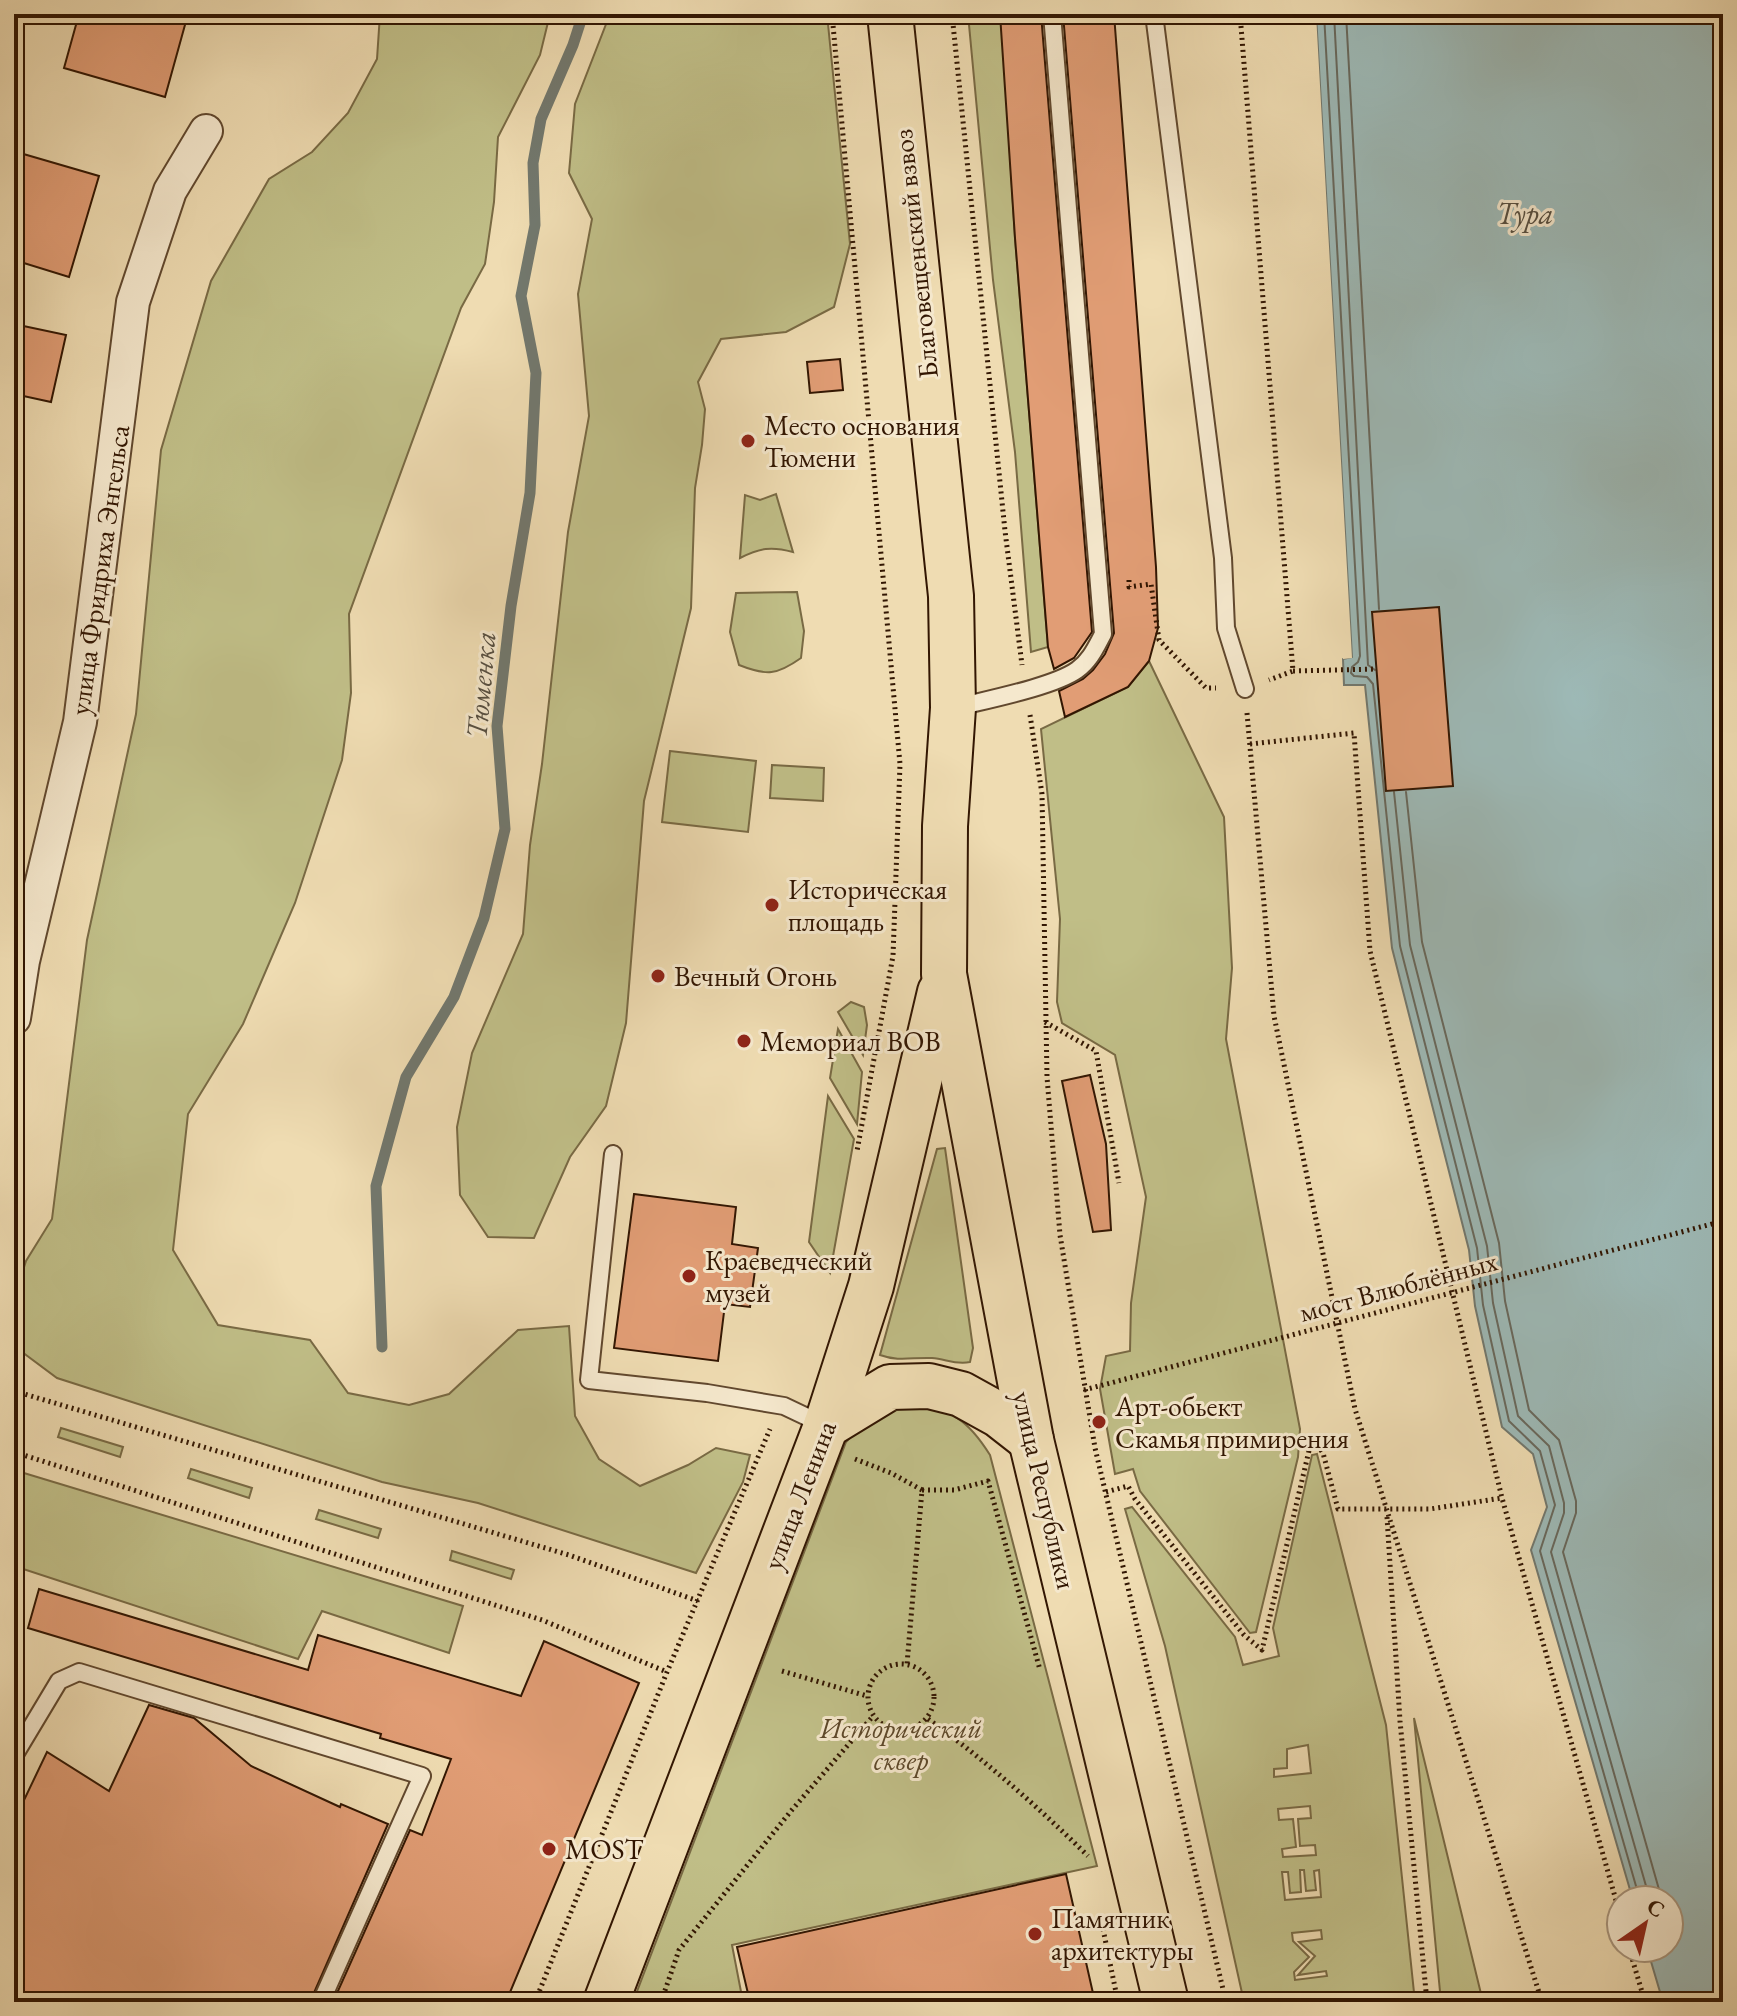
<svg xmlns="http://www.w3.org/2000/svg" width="1737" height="2016" font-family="'EB Garamond',serif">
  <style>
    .green { fill: #c0be87; stroke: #796a44; stroke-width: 2; fill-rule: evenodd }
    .water { fill: #9db9b6; stroke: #72786e; stroke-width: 2 }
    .pier { fill: #efdcb2 }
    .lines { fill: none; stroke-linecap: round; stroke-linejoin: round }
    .shore { stroke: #68685c; stroke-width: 2 }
    .stream { stroke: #72786e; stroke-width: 11 }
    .building { fill: #e19d75; stroke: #321602; stroke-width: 2 }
    .lane-casing { stroke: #61482e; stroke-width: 20 }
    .street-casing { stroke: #61482e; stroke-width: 36 }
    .primary-casing { stroke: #321602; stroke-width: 48 }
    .path { stroke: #321602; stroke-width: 5; stroke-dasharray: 2 4; stroke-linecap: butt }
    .lane { stroke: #f5e8cd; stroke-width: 16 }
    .street { stroke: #f5e8cd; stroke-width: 32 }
    .primary { stroke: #efdcb2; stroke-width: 44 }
    .path-bridge { stroke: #321602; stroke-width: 5; stroke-dasharray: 2 4; stroke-linecap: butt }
    .poi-dot { fill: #8f2418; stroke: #f5e8cd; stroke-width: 3 }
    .labels { text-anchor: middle; stroke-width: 6; stroke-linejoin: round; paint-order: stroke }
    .street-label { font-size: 28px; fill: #321602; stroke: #f5e8cd }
    .poi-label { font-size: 28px; fill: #321602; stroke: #f5e8cd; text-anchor: start }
    .park-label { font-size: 28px; font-style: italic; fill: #5d482a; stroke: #f5e8cd }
    .water-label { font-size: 30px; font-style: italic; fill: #574f41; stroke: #f5e8cd }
  </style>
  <rect width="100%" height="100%" fill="#efdcb2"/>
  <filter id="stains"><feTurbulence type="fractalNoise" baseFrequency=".0025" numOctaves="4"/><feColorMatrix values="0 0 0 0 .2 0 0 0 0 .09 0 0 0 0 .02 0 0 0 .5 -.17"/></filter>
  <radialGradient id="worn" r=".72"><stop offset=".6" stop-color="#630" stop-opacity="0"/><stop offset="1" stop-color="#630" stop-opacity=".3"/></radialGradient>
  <g class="green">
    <path d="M 380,14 L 550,14 L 540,55 L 498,137 L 494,202 L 485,264 L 461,308 L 349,614 L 351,693 L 342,760 L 295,903 L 243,1024 L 188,1114 L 173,1250 L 218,1325 L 310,1340 L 348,1393 L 409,1405 L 449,1394 L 518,1330 L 569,1326 L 575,1416 L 599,1459 L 640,1486 L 688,1465 L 716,1448 L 750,1455 L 743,1482 L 696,1573 L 478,1503 L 382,1482 L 57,1378 L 14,1346 L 14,1298 L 26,1261 L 52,1219 L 87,940 L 136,714 L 161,450 L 211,281 L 269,179 L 312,152 L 348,113 L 377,59 Z"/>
    <path d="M 610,14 L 827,14 L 850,244 L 834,307 L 786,332 L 721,339 L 698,382 L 705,409 L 702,445 L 695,488 L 691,608 L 644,801 L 626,1023 L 606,1106 L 570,1157 L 534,1238 L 488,1237 L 460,1195 L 457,1127 L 472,1053 L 523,934 L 530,845 L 542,764 L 568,532 L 589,416 L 578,294 L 592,219 L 569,173 L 575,104 Z"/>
    <path d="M 968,14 L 1000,14 L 1003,39 L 1015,238 L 1048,647 L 1031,652 L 1015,452 L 993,280 Z"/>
    <path d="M 776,494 L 793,552 C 771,546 760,548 740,558 L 745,495 L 760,500 Z"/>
    <path d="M 797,592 L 804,631 L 801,658 C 777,675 767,676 739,665 L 730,632 L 736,593 Z"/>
    <path d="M 1149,661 L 1224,817 L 1232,968 L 1226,1039 L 1300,1429 L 1298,1457 L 1256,1632 L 1250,1633 L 1140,1491 L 1133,1469 L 1115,1474 L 1100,1389 L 1106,1356 L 1130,1351 L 1131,1303 L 1146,1197 L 1115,1055 L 1062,1023 L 1057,1002 L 1060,919 L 1041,729 L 1128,687 Z"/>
    <path d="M 670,751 L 756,761 L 748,832 L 662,822 Z"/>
    <path d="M 772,765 L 824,768 L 823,801 L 770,798 Z"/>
    <path d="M 851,1002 L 864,1007 L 867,1025 L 863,1055 L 838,1012 Z"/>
    <path d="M 838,1029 L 862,1072 L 857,1124 L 830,1078 Z"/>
    <path d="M 828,1096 L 854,1139 L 830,1273 L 809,1242 Z"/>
    <path d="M 945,1148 L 973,1348 L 970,1362 C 955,1365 946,1359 932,1358 C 913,1357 899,1362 880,1355 L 937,1149 Z"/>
    <path d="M 911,1405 C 952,1409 968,1420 990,1455 L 1097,1866 L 732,1945 L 743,2002 L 633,2002 L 846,1442 C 869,1416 877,1412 911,1405 Z"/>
    <path d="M 61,1428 L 123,1447 L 120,1457 L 58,1437 Z"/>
    <path d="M 1317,1454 L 1386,1725 L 1415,2002 L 1244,2002 L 1165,1646 L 1125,1509 L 1132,1507 L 1235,1637 L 1243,1665 L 1279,1656 L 1273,1628 L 1312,1455 ZM 1308,1745 L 1311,1773 L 1274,1777 L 1274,1769 L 1287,1768 L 1287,1749 ZM 1310,1806 L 1311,1818 L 1298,1819 L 1300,1846 L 1315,1845 L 1316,1855 L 1283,1857 L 1282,1849 L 1296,1847 L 1293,1819 L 1279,1820 L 1278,1809 ZM 1300,1870 L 1304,1870 L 1306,1891 L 1316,1890 L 1314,1871 L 1319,1870 L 1321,1897 L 1285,1900 L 1282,1872 L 1288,1872 L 1290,1893 L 1301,1892 ZM 1321,1930 L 1322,1939 L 1299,1942 L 1315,1956 L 1298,1975 L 1326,1971 L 1327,1976 L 1295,1980 L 1294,1972 L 1309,1957 L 1293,1941 L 1292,1933 Z"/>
    <path d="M 191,1469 L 252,1488 L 249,1498 L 188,1478 Z"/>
    <path d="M 14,1470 L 463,1606 L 449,1653 L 322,1611 L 298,1659 L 14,1566 Z"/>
    <path d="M 319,1510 L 381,1529 L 378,1538 L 316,1519 Z"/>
    <path d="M 452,1551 L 514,1570 L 511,1579 L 450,1560 Z"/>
    <path d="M 1414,1718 L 1483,2002 L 1441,2002 Z"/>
  </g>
  <path class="water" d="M 1316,14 L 1723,14 L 1723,2002 L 1663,2002 L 1647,1948 L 1669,1948 L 1669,1900 L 1633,1900 L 1531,1550 L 1547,1507 L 1533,1454 L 1502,1427 L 1475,1306 L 1469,1250 L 1392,948 L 1365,685 L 1344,685 L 1343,659 L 1352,657 Z"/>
  <path class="pier" d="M 1312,14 L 1316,14 L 1352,658 L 1343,659 L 1342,655 L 1347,654 Z"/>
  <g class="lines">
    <g class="shore">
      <path d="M 1324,14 L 1360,656 L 1358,662 L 1352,667 L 1351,673 L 1354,676 L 1367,677 L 1373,684 L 1400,946 L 1477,1248 L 1483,1305 L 1509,1421 L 1540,1451 L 1555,1505 L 1540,1551 L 1640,1900"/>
      <path d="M 1334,14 L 1368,665 L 1375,670"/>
      <path d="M 1346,14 L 1379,609"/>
      <path d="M 1394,792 L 1410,945 L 1487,1246 L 1493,1303 L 1518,1416 L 1549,1446 L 1564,1503 L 1564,1513 L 1551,1552 L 1650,1900"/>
      <path d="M 1406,792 L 1422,942 L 1499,1243 L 1505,1301 L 1529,1410 L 1559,1440 L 1576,1501 L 1576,1513 L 1563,1552 L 1662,1900"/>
    </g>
    <path class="stream" d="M 382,1347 L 376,1186 L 406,1077 L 454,997 L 484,918 L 505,829 L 497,726 L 511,606 L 530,493 L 536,373 L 521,296 L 535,225 L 533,163 L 541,119 L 573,45 L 583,14"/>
  </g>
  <g class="building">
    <path d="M 79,14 L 188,14 L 165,97 L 64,68 Z"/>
    <path d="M 1000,14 L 1041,14 L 1092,632 L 1074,658 L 1054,669 L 1048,647 L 1015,238 Z"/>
    <path d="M 1063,14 L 1114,14 L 1156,567 L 1158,628 L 1149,661 L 1128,687 L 1065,717 L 1059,691 L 1083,679 L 1093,670 L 1105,654 L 1114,633 Z"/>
    <path d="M 20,153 L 99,176 L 69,277 L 14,260 L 14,171 Z"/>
    <path d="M 14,324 L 66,335 L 51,402 L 14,394 Z"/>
    <path d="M 840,359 L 843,390 L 810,393 L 807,362 Z"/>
    <path d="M 1439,607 L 1453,786 L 1386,791 L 1372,612 Z"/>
    <path d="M 1090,1075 L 1106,1144 L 1111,1230 L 1093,1232 L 1062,1081 Z"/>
    <path d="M 634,1194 L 736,1207 L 732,1244 L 758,1248 L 750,1307 L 725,1304 L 718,1361 L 614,1348 Z"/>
    <path d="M 39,1589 L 308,1670 L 318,1635 L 521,1696 L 544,1641 L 639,1683 L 506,2002 L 333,2002 L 410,1830 L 422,1835 L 451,1759 L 380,1738 L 381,1734 L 28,1628 Z"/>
    <path d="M 149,1705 L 194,1718 L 251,1766 L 340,1807 L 341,1804 L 388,1824 L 310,2002 L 14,2002 L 14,1821 L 47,1752 L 109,1791 Z"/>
    <path d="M 1066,1874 L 1095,2002 L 750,2002 L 737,1947 Z"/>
  </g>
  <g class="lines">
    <g class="lane-casing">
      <g id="lane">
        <path d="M 1154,14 L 1223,558 L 1226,628 L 1245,689"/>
        <path d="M 954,708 C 985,700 1053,687 1077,670 C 1090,661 1096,647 1103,634 L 1052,14"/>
        <path d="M 613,1154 L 589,1380 L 707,1393 L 784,1406 L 824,1425"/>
        <path d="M 14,1756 L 59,1681 L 79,1672 L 422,1776 L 321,2002"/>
      </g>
    </g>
    <g class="street-casing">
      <path id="street" d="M 14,1018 L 23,961 L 80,722 L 133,302 L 170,191 L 206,131"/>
    </g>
    <g class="primary-casing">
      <g id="primary">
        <path d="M 890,14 L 951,596 L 953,708 L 945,826 L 944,974 L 1031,1440 L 1166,2002"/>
        <path d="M 826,1426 L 890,1387 L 929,1386 L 961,1394 L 999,1415 L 1031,1440"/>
        <path d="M 606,2002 L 826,1426 L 871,1286 L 940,992"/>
      </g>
    </g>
    <g class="path">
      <path d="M 832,14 L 900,764 L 893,956 L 857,1151"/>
      <path d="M 952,14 L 1005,531 L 1022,665"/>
      <path d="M 1240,14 L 1293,671 L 1269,680"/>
      <path d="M 1129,580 L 1129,587 L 1151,584 L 1159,640 L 1206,688 L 1216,688"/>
      <path d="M 1293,671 L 1377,669"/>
      <path d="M 1247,713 L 1274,1016 L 1355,1409 L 1542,2002"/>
      <path d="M 1030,715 L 1042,794 L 1047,1077 L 1060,1235 L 1095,1448 L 1226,2002"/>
      <path d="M 1250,744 L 1354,733 L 1370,951 L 1502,1498 L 1621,1918"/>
      <path d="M 1045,1022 L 1096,1051 L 1119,1183"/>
      <path d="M 14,1391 L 569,1555 L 698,1601"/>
      <path d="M 14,1452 L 542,1620 L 667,1672"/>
      <path d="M 855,1459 L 891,1473 L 922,1490 L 907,1664"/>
      <path d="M 922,1490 L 954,1490 L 988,1481 L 1040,1670"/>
      <path d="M 1106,1492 L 1128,1486 L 1135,1499 L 1244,1635 L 1262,1650 L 1312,1438 L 1323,1453 L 1338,1509 L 1430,1509 L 1502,1498"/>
      <path d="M 1387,1517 L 1400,1721 L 1427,2002"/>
      <circle cx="901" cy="1697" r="33"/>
      <path d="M 782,1671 L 867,1696"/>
      <path d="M 928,1719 C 985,1760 1037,1806 1088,1856"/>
      <path d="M 1103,1929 L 1118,2002"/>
      <path d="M 1629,1948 L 1645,2002"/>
      <path d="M 535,2002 L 667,1672 L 770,1429"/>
      <path d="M 661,2002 L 679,1950 L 791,1811 L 873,1716"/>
    </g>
    <use href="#lane" class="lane"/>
    <use href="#street" class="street"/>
    <use href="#primary" class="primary"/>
    <path class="path-bridge" d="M 1084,1390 L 1723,1221"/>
  </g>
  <g class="poi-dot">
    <circle cx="748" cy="441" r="8"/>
    <circle cx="772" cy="905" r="8"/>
    <circle cx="658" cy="976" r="8"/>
    <circle cx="744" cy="1041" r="8"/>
    <circle cx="689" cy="1276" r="8"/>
    <circle cx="1099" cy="1422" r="8"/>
    <circle cx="549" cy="1849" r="8"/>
    <circle cx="1035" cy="1934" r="8"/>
  </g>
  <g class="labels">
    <g class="street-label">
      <text transform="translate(915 254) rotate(-96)" y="10">Благовещенский взвоз</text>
      <text transform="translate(99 570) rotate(-82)" y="10">улица Фридриха Энгельса</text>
      <text transform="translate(1398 1286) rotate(-15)" y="10">мост Влюблённых</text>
      <text transform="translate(1045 1490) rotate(77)" y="10">улица Республики</text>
      <text transform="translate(799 1495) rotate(-69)" y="10">улица Ленина</text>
    </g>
    <g class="poi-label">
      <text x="764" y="435">Место основания<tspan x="764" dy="32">Тюмени</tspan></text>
      <text x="788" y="899">Историческая<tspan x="788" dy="32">площадь</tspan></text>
      <text x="674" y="986">Вечный Огонь</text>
      <text x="760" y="1051">Мемориал ВОВ</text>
      <text x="705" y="1270">Краеведческий<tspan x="705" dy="32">музей</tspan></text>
      <text x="1115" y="1416">Арт-обьект<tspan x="1115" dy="32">Скамья примирения</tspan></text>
      <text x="565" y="1859">MOST</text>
      <text x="1051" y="1928">Памятник<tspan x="1051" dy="32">архитектуры</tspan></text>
    </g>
    <g class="park-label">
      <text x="901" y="1738">Исторический<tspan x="901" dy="32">сквер</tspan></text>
    </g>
    <g class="water-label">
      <text x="1525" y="224">Тура</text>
      <text transform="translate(481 685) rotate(-85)" y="10">Тюменка</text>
    </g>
  </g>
  <rect width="1737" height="2016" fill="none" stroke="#efdcb2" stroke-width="48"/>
  <rect x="16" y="16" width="1705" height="1984" fill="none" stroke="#321602" stroke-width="4"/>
  <rect x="24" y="24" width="1689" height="1968" fill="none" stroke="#321602" stroke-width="2"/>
  <g transform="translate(1645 1924) rotate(34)"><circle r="38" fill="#f5e8cd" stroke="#a7947c" stroke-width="2"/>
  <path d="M0-6L14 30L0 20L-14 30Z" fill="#8f2418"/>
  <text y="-12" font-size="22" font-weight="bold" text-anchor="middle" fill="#321602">С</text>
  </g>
  <rect width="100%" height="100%" filter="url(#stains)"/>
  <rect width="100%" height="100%" fill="url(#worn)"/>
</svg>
